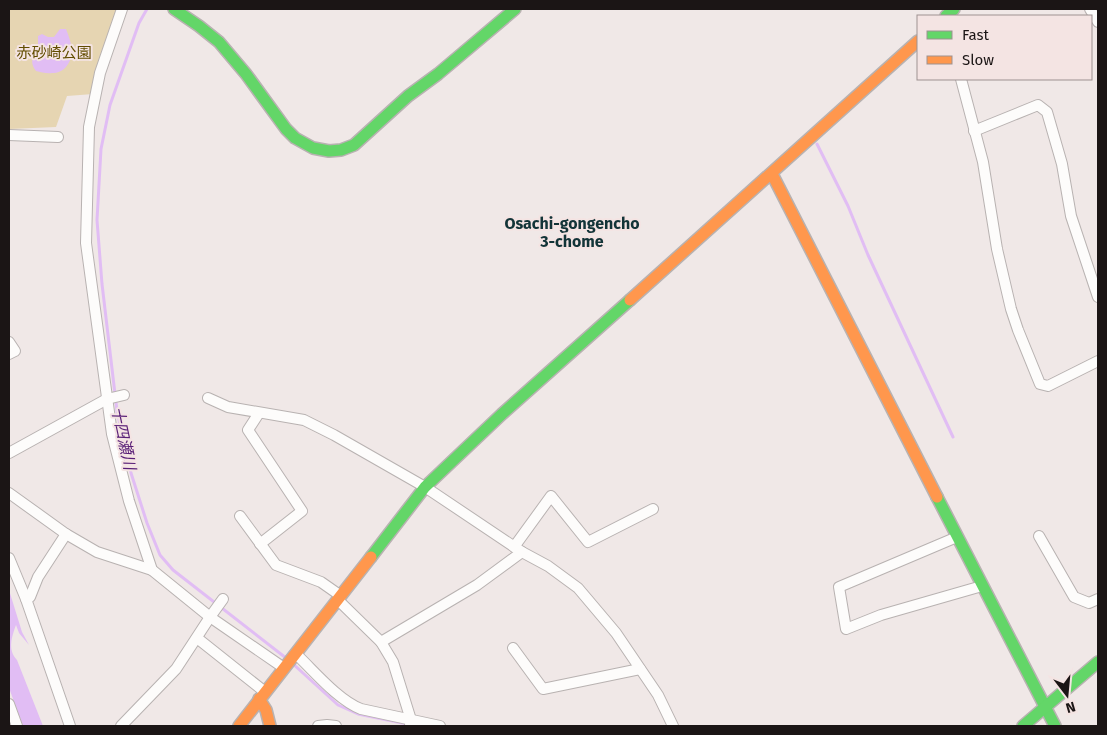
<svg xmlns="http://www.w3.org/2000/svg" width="1107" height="735" font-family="'Fira Sans','Noto Sans JP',sans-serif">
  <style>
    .green { fill: #e6d5b2 }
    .water { fill: #e1bdf4 }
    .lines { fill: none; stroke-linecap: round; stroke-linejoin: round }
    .stream { stroke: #e1bdf4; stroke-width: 3 }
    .street-casing { stroke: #b8b2b1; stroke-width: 12 }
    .fast-casing { stroke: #b8b2b1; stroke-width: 14 }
    .slow-casing { stroke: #b8b2b1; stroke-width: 14 }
    .street { stroke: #fdfcfb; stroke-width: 10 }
    .fast { stroke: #63d668; stroke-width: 11 }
    .slow { stroke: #ff974d; stroke-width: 11 }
    .labels { text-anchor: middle; stroke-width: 4; stroke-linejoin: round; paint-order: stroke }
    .park-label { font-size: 15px; fill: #624d00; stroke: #f4e4e3 }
    .neighbourhood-label { font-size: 16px; font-weight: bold; fill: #123438; stroke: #f4e4e3 }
    .water-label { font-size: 16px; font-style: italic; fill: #581e77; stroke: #f4e4e3 }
  </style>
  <rect width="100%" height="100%" fill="#f0e8e7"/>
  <path class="green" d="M 9,9 L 118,9 L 93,94 L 67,96 L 56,127 L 9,129 Z"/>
  <g class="water">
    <path d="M 60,29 L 66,29 C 71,42 76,55 66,67 C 62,71 58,73 52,73 C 47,74 41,72 36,71 C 27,58 37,57 38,45 C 38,42 38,39 38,36 L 42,34 L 48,37 L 54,37 Z"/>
    <path d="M 9,590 L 22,632 L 29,645 L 19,633 L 16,625 C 12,636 7,650 17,660 L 43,726 L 23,726 L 9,688 Z"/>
  </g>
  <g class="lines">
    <g class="stream">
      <path d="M 147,9 L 139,23 L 110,105 L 101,149 L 97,220 L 102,284 L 117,411 L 131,473 L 147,523 L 160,555 L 173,570 L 286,658"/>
      <path d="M 817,144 L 848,206 L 868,255 L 953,437"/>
      <path d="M 292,663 L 338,705 L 358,714 L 417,726"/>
    </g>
    <g class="street-casing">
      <g id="street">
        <path d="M 122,9 L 100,73 L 89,127 L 86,243 L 112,434 L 129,501 L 152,570 L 210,617 L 284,668"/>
        <path d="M 1090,9 L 1098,22"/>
        <path d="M 961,79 L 983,162 L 997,249 L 1011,309 L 1018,330 L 1040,384 L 1048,386 L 1098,361"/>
        <path d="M 974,131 L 1038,105 L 1047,112 L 1062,164 L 1071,216 L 1098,297"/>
        <path d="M 9,135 L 58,137"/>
        <path d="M 9,342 L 15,351 L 9,354"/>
        <path d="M 208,398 L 228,407 L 304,420 L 334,435 L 425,487 L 522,552 L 548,566 L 578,588 L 616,633 L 658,695 L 673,726"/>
        <path d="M 259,413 L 248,430 L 302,511 L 260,544"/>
        <path d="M 9,453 L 107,399 L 124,395"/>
        <path d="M 9,493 L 66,534 L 97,552 L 152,570"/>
        <path d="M 240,516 L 276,565 L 321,582 L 341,596"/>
        <path d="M 1039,536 L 1074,597 L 1089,603 L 1098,599"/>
        <path d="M 957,537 L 839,587 L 846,629 L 881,615 L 982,586"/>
        <path d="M 514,547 L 551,496 L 588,542 L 653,509"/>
        <path d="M 9,558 L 26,599 L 70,726"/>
        <path d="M 26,599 L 30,597 L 38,577 L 66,534"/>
        <path d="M 338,600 L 381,642 L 477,585 L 522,552"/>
        <path d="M 197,638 L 265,692"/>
        <path d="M 381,642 L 393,662 L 411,720 L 410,725"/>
        <path d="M 513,648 L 543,689 L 640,669"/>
        <path d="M 296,654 C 314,671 338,700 361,709 L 440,726"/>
        <path d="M 9,704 L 17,726"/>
        <path d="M 121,726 L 176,669 L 210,617 L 223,599"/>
        <path d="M 318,726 L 327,725 L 336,726"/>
      </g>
    </g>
    <g class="fast-casing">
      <g id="fast">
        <path d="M 174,9 L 199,26 L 219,42 L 246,74 L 286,129 L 295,138 L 313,148 L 329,151 L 341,150 L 354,145 L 408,96 L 438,74 L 515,9"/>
        <path d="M 946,16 L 954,9"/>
        <path d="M 937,497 L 1055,726"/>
        <path d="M 371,557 L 425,487 L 502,414 L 630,300"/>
        <path d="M 1023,726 L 1098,662"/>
      </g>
    </g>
    <g class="slow-casing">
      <g id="slow">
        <path d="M 772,174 L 937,497"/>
        <path d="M 630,300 L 918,41"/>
        <path d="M 259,699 L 266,710 L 270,726"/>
        <path d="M 239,726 L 371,557"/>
      </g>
    </g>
    <use href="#street" class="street"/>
    <use href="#fast" class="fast"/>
    <use href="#slow" class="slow"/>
  </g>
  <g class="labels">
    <g class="park-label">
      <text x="54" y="58">赤砂崎公園</text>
    </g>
    <g class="neighbourhood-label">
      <text x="572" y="229">Osachi-gongencho<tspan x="572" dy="18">3-chome</tspan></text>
    </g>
    <g class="water-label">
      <text transform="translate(124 438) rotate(78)" y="6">十四瀬川</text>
    </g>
  </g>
  <rect width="1107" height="735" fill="none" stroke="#1b1515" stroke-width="20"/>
  <rect x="917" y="15" width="175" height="65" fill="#f4e4e3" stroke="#9d9191"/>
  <rect x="927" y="31" width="25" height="8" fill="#63d668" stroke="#9d9191"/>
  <text x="962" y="40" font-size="15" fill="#1b1515">Fast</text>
  <rect x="927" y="56" width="25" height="8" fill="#ff974d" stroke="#9d9191"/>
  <text x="962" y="65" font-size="15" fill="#1b1515">Slow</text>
  <g transform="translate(1067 695) rotate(164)" stroke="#f4e4e3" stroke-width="4" paint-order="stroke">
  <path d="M0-4L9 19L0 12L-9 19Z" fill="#1b1515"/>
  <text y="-8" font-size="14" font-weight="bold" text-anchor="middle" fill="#1b1515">N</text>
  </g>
</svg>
